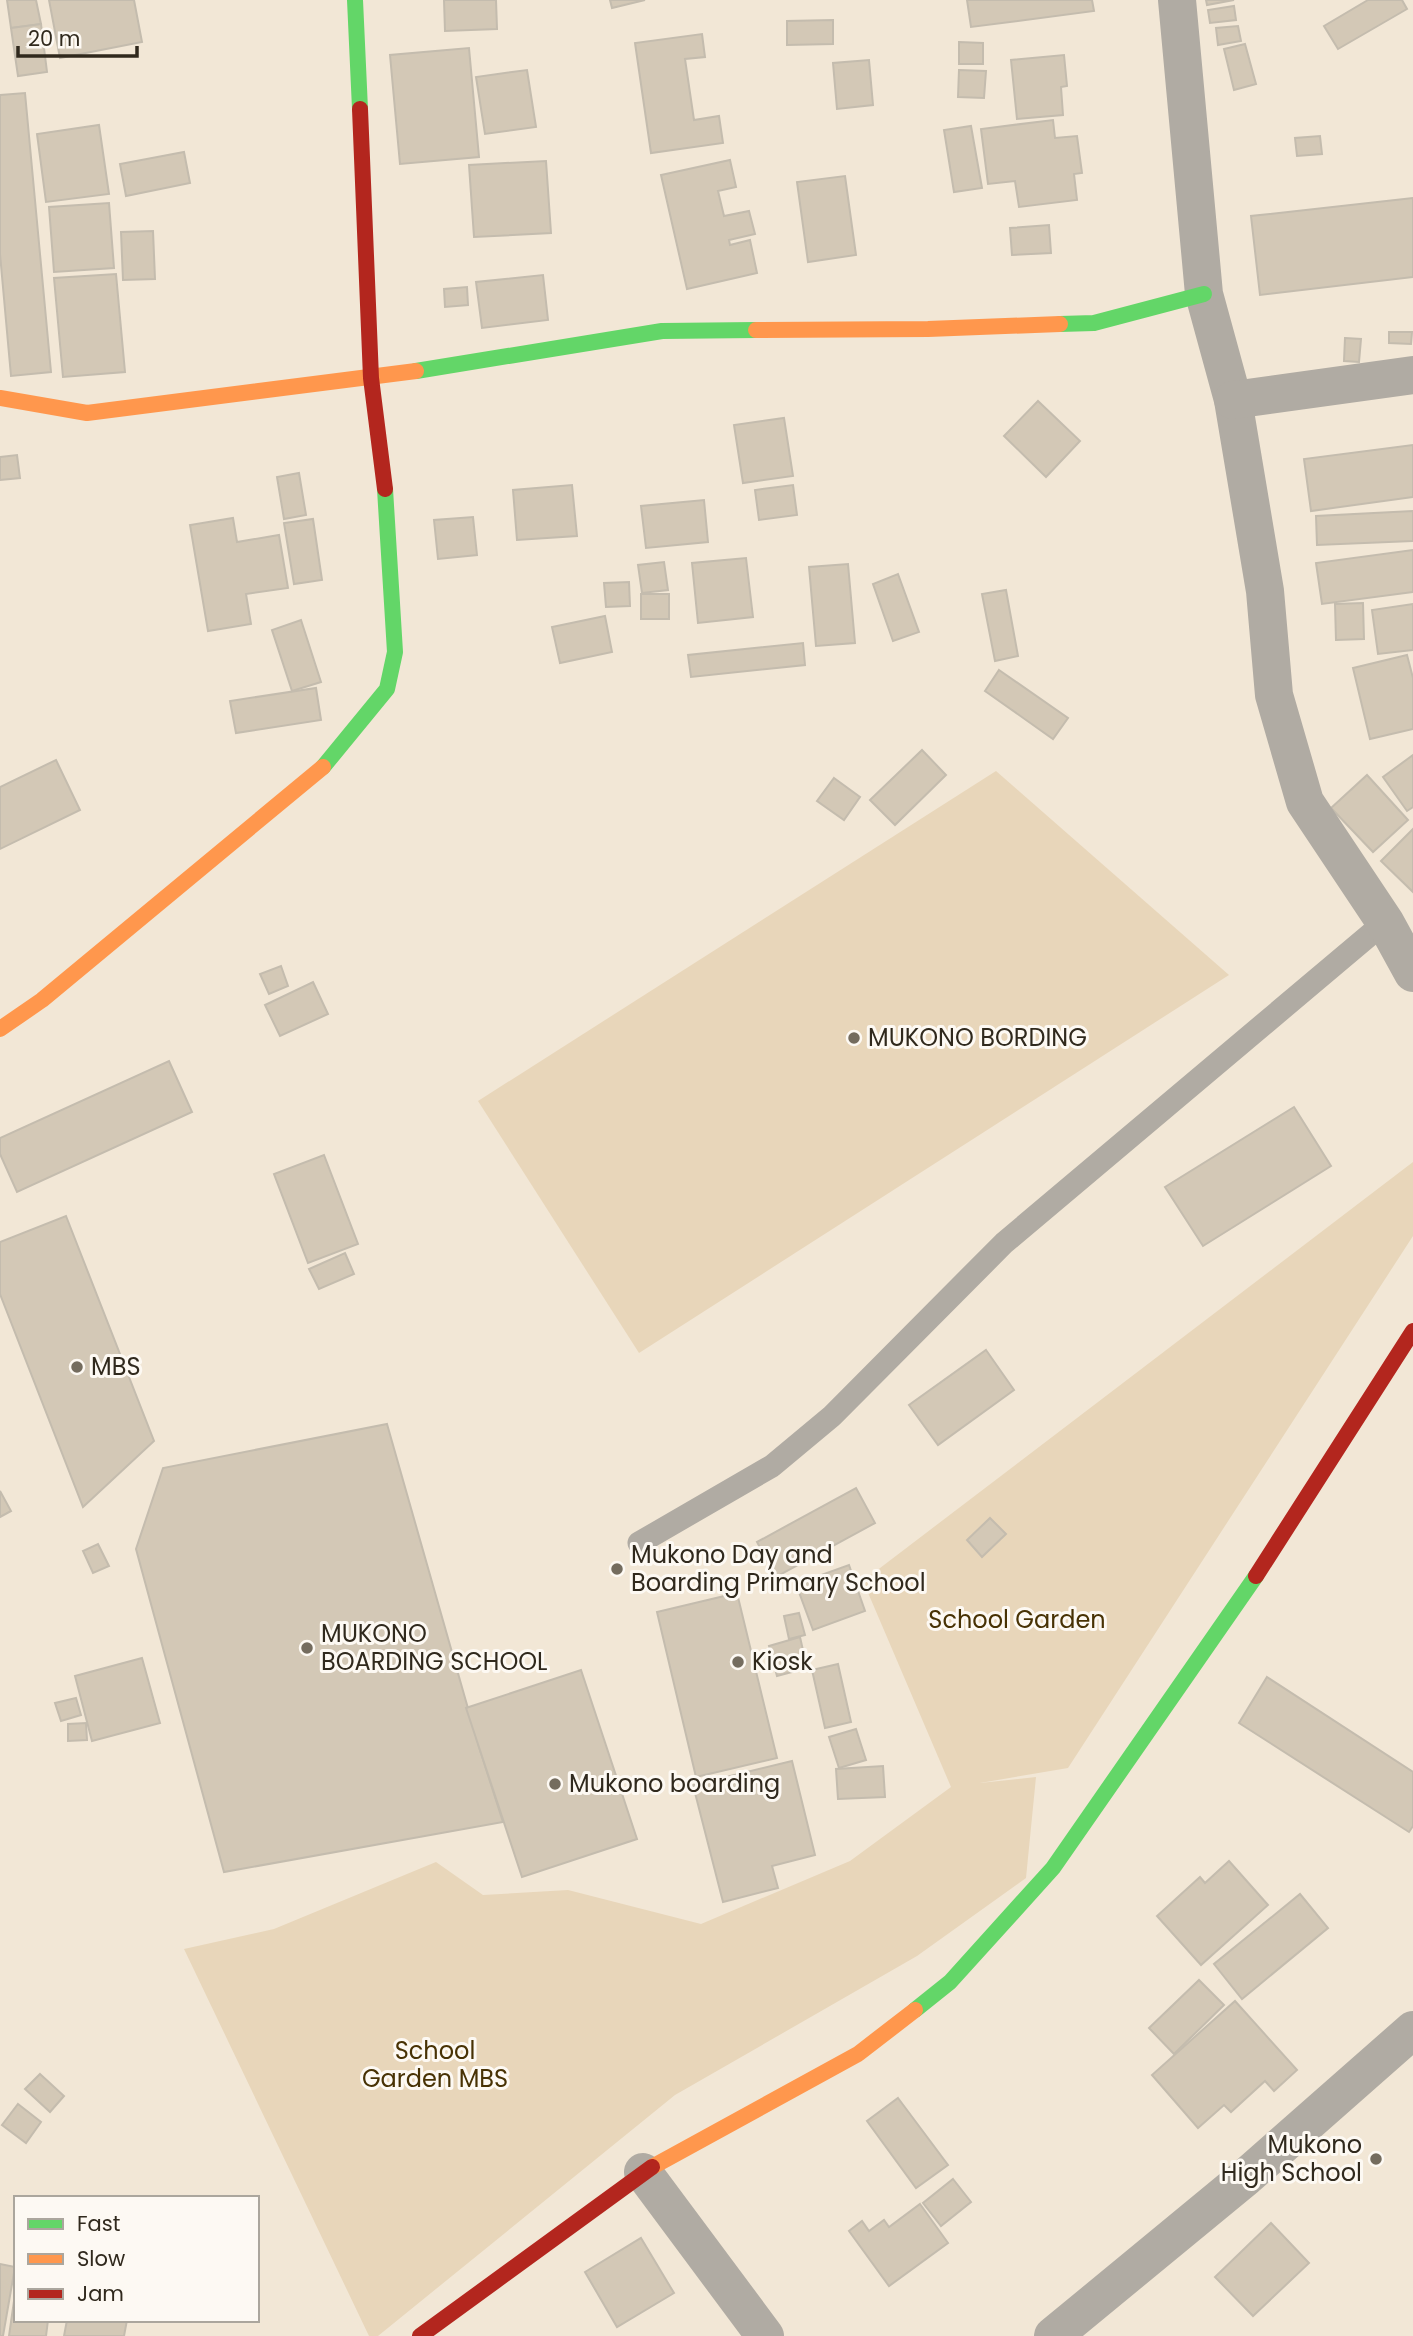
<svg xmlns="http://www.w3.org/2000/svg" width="1413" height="2336" font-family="Poppins,sans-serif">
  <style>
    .green { fill: #e8d6ba }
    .building { fill: #d3c8b6; stroke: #c4bcae; stroke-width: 2 }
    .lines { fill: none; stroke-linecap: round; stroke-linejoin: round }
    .lane { stroke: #b0aba3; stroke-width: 23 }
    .street { stroke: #b0aba3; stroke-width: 38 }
    .fast { stroke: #63d668; stroke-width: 16 }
    .slow { stroke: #ff974d; stroke-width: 16 }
    .jam { stroke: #b3261e; stroke-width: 16 }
    .poi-dot { fill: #746c5e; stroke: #fdf9f3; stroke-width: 2.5 }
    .labels { text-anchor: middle; stroke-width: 6; stroke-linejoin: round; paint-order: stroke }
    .poi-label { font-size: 24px; fill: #30291d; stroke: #fdf9f3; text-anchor: start }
    .park-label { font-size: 24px; fill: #483204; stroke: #fdf9f3 }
  </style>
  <rect width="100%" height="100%" fill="#f2e7d6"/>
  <g class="green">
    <path d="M 996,771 L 1229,975 L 639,1353 L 478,1101 Z"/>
    <path d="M 1413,1162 L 1413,1236 L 1068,1768 L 980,1783 L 1036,1777 L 1026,1878 L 917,1956 L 675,2095 L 378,2336 L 369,2336 L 184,1949 L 274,1929 L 436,1862 L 483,1895 L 568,1890 L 701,1924 L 850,1861 L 951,1787 L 863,1581 Z"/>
  </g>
  <g class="building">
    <path d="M 7,0 L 36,0 L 41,24 L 11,28 Z"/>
    <path d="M 49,0 L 134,0 L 142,42 L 60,58 Z"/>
    <path d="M 444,0 L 496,0 L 497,29 L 445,31 Z"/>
    <path d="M 610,0 L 645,0 L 612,8 Z"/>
    <path d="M 967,0 L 1092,0 L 1094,11 L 971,27 Z"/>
    <path d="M 1206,0 L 1234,0 L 1207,5 Z"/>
    <path d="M 1368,0 L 1402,0 L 1407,9 L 1338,49 L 1324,26 Z"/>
    <path d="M 1234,6 L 1236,20 L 1210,23 L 1208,10 Z"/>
    <path d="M 833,20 L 833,44 L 787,45 L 787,21 Z"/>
    <path d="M 41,24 L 47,72 L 18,76 L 11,28 Z"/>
    <path d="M 1238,26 L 1241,41 L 1218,45 L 1216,28 Z"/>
    <path d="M 702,34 L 705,57 L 685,59 L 694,120 L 719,116 L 723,143 L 651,153 L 635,43 Z"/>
    <path d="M 959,42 L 983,43 L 983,64 L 959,64 Z"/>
    <path d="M 1245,44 L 1256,84 L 1234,90 L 1224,49 Z"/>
    <path d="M 469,48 L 479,157 L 400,164 L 390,55 Z"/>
    <path d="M 1064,55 L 1067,86 L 1061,87 L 1063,115 L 1017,119 L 1011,60 Z"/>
    <path d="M 869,60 L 873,105 L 837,109 L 833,63 Z"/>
    <path d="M 527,70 L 536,127 L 485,134 L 476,77 Z"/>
    <path d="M 959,70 L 986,71 L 984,98 L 958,97 Z"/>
    <path d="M 25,93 L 51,372 L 11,376 L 0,254 L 0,95 Z"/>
    <path d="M 1053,120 L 1055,138 L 1077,136 L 1082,173 L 1074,174 L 1077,200 L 1019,207 L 1015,181 L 988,184 L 981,129 Z"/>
    <path d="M 99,125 L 109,194 L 46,202 L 37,134 Z"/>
    <path d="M 971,126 L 982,188 L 954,192 L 944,130 Z"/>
    <path d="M 1320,136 L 1322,154 L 1297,156 L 1295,138 Z"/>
    <path d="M 184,152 L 190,183 L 126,196 L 120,164 Z"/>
    <path d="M 730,160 L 736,187 L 718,191 L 724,216 L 749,211 L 755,234 L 729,240 L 730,245 L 750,240 L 757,273 L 687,289 L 661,175 Z"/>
    <path d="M 546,161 L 551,233 L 474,237 L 469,165 Z"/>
    <path d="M 845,176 L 856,255 L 808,262 L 797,182 Z"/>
    <path d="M 1413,198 L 1413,277 L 1260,295 L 1251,216 Z"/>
    <path d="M 109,203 L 114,268 L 54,272 L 49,207 Z"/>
    <path d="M 1049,225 L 1051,253 L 1012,255 L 1010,228 Z"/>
    <path d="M 153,231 L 155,279 L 123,280 L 121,232 Z"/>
    <path d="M 116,274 L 125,372 L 63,377 L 54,278 Z"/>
    <path d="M 543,275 L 548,320 L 482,328 L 476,282 Z"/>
    <path d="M 467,287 L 468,305 L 445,307 L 444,289 Z"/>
    <path d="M 1389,332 L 1412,332 L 1411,344 L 1389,343 Z"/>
    <path d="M 1345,338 L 1361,339 L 1359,362 L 1344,361 Z"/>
    <path d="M 1038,401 L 1080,441 L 1046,477 L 1004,436 Z"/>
    <path d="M 784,418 L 793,476 L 743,483 L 734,425 Z"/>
    <path d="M 1413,445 L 1413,497 L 1311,511 L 1304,459 Z"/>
    <path d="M 17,455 L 20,478 L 0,480 L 0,457 Z"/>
    <path d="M 299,473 L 306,515 L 284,519 L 277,477 Z"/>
    <path d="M 572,485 L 577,536 L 517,540 L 513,490 Z"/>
    <path d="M 793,485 L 797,515 L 759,520 L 755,490 Z"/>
    <path d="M 704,500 L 708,542 L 646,548 L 641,506 Z"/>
    <path d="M 1413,511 L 1413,541 L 1317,545 L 1316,516 Z"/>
    <path d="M 473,517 L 477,555 L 438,559 L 434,520 Z"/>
    <path d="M 233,518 L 237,542 L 279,535 L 288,588 L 246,594 L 251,624 L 208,631 L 190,525 Z"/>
    <path d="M 313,519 L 322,580 L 294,584 L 284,523 Z"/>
    <path d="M 1413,550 L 1413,592 L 1322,604 L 1316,563 Z"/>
    <path d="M 746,558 L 753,617 L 698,623 L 692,563 Z"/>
    <path d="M 664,562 L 668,590 L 642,593 L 638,565 Z"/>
    <path d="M 848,564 L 855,643 L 816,646 L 809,567 Z"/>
    <path d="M 898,574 L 919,632 L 893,641 L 873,584 Z"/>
    <path d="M 629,582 L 630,606 L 606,607 L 604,583 Z"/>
    <path d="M 1006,590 L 1018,656 L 995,661 L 982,594 Z"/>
    <rect x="641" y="594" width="28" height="25"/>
    <path d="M 1363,603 L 1364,639 L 1336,640 L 1335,604 Z"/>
    <path d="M 1413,604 L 1413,650 L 1378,654 L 1372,610 Z"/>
    <path d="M 605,616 L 612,652 L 560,663 L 552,627 Z"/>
    <path d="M 301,620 L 321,682 L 292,691 L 272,630 Z"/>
    <path d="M 803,643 L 805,665 L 691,677 L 688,655 Z"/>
    <path d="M 1407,655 L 1413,678 L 1413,729 L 1370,739 L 1353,668 Z"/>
    <path d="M 999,670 L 1068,718 L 1053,739 L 985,691 Z"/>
    <path d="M 316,688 L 321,720 L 236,733 L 230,701 Z"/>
    <path d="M 922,750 L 946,775 L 895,825 L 870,800 Z"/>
    <path d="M 1413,755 L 1413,807 L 1407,811 L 1383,777 Z"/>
    <path d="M 56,760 L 80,810 L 0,849 L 0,787 Z"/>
    <path d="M 1367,775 L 1408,820 L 1373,852 L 1331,808 Z"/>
    <path d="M 834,778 L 860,797 L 844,820 L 817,801 Z"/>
    <path d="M 1413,829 L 1413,892 L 1381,861 Z"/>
    <path d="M 281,966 L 288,986 L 269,994 L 260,974 Z"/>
    <path d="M 313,982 L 328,1014 L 280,1036 L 265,1005 Z"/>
    <path d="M 169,1061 L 192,1112 L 17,1192 L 0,1154 L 0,1138 Z"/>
    <path d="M 1294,1107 L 1331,1166 L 1203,1246 L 1165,1187 Z"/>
    <path d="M 324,1155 L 358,1244 L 308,1263 L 274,1174 Z"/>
    <path d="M 66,1216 L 154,1441 L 83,1507 L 0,1294 L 0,1242 Z"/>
    <path d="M 345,1253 L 354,1274 L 319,1289 L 309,1269 Z"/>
    <path d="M 986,1350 L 1014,1390 L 938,1445 L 909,1405 Z"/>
    <path d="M 387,1424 L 479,1747 L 503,1822 L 224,1872 L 136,1549 L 163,1468 Z"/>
    <path d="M 856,1488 L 875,1523 L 776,1577 L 757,1542 Z"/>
    <path d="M 0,1491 L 11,1511 L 0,1517 Z"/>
    <path d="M 990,1518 L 1006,1534 L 982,1557 L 967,1540 Z"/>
    <path d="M 98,1544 L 109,1566 L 93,1573 L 83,1551 Z"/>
    <path d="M 849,1565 L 865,1611 L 813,1630 L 796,1584 Z"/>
    <path d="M 737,1593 L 777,1758 L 696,1777 L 657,1612 Z"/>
    <path d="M 799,1613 L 805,1635 L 789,1639 L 784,1616 Z"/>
    <path d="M 800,1637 L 807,1668 L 777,1676 L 769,1646 Z"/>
    <path d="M 142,1658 L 160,1723 L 92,1741 L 75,1676 Z"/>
    <path d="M 838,1664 L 851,1722 L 825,1728 L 812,1670 Z"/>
    <path d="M 581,1670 L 637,1839 L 522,1877 L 466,1708 Z"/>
    <path d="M 1267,1677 L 1413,1772 L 1413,1826 L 1409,1832 L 1239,1723 Z"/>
    <path d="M 76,1698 L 81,1715 L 61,1721 L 55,1703 Z"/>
    <path d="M 86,1723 L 87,1740 L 68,1741 L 68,1724 Z"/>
    <path d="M 856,1729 L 866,1760 L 839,1768 L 829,1737 Z"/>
    <path d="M 792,1761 L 815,1855 L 772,1866 L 778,1888 L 723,1902 L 693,1785 Z"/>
    <path d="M 883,1766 L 885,1797 L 838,1799 L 836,1769 Z"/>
    <path d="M 1229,1861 L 1268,1905 L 1201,1965 L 1157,1916 L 1200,1877 L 1205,1883 Z"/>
    <path d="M 1300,1894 L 1328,1928 L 1242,1999 L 1214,1964 Z"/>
    <path d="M 1199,1980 L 1224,2005 L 1174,2054 L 1149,2028 Z"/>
    <path d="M 1235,2001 L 1297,2070 L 1274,2091 L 1265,2081 L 1231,2112 L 1224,2105 L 1198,2128 L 1152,2075 Z"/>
    <path d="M 40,2074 L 64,2096 L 50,2112 L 25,2089 Z"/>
    <path d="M 898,2098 L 948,2165 L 916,2188 L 867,2121 Z"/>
    <path d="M 18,2104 L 41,2122 L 26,2143 L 2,2125 Z"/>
    <path d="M 953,2179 L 971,2202 L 941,2226 L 923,2203 Z"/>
    <path d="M 920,2204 L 948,2243 L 889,2286 L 849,2231 L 862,2221 L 869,2231 L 884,2220 L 889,2227 Z"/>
    <path d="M 1271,2223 L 1309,2263 L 1253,2316 L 1215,2277 Z"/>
    <path d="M 641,2238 L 674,2293 L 617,2327 L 585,2272 Z"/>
    <path d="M 0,2264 L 15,2267 L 3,2336 L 0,2336 Z"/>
    <path d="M 16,2287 L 16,2320 L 48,2320 L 46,2336 L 9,2336 Z"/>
    <path d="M 67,2320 L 127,2320 L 124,2336 L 64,2336 Z"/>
  </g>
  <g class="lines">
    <path class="lane" d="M 639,1543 L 772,1466 L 832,1416 L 1004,1243 L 1385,922"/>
    <g class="street">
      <path d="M 1177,0 L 1204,294 L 1233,400 L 1265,591 L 1274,695 L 1305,802 L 1385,922 L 1413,973"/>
      <path d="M 1233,400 L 1413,375"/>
      <path d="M 643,2172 L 765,2336"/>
      <path d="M 1053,2336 L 1246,2177 L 1413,2030"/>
    </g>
    <g class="fast">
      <path d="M 355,0 L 360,109"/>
      <path d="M 1060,324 L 1094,323 L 1204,294"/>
      <path d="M 416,371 L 662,331 L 756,330"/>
      <path d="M 323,767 L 387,689 L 395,652 L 385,489"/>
      <path d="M 915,2010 L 950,1982 L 1053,1868 L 1256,1576"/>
    </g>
    <g class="slow">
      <path d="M 756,330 L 928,329 L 1060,324"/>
      <path d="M 0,398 L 87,413 L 416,371"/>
      <path d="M 0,1029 L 42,1000 L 323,767"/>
      <path d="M 652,2167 L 858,2054 L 915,2010"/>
    </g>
    <g class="jam">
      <path d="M 360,109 L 371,378 L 385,489"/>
      <path d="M 1256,1576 L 1413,1331"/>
      <path d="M 420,2336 L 652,2167"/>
    </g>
  </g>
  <g class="poi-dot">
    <circle cx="854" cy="1038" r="7"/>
    <circle cx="77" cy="1367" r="7"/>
    <circle cx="617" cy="1569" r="7"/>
    <circle cx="307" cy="1648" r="7"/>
    <circle cx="738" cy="1662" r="7"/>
    <circle cx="555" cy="1784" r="7"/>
    <circle cx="1376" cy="2159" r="7"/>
  </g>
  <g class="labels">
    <g class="poi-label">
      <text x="868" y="1046">MUKONO BORDING</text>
      <text x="91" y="1375">MBS</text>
      <text x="631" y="1563">Mukono Day and<tspan x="631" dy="28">Boarding Primary School</tspan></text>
      <text x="321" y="1642">MUKONO<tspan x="321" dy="28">BOARDING SCHOOL</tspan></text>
      <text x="752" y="1670">Kiosk</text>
      <text x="569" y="1792">Mukono boarding</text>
      <text x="1362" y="2153" text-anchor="end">Mukono<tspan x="1362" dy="28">High School</tspan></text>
    </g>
    <g class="park-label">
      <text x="1017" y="1628">School Garden</text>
      <text x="435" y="2059">School<tspan x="435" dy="28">Garden MBS</tspan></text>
    </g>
  </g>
  <rect x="14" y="2196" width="245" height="126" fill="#fdf9f3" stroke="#aba69d" stroke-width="2"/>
  <rect x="28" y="2219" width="35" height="10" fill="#63d668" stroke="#aba69d" stroke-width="2"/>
  <text x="77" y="2231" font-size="21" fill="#30291d">Fast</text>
  <rect x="28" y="2254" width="35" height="10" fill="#ff974d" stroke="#aba69d" stroke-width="2"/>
  <text x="77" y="2266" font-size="21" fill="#30291d">Slow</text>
  <rect x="28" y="2289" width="35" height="10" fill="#b3261e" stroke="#aba69d" stroke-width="2"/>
  <text x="77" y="2301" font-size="21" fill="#30291d">Jam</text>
  <path d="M18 46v10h119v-10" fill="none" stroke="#30291d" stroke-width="3.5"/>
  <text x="28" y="46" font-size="21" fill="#30291d" stroke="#fdf9f3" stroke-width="5" paint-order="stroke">20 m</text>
</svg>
